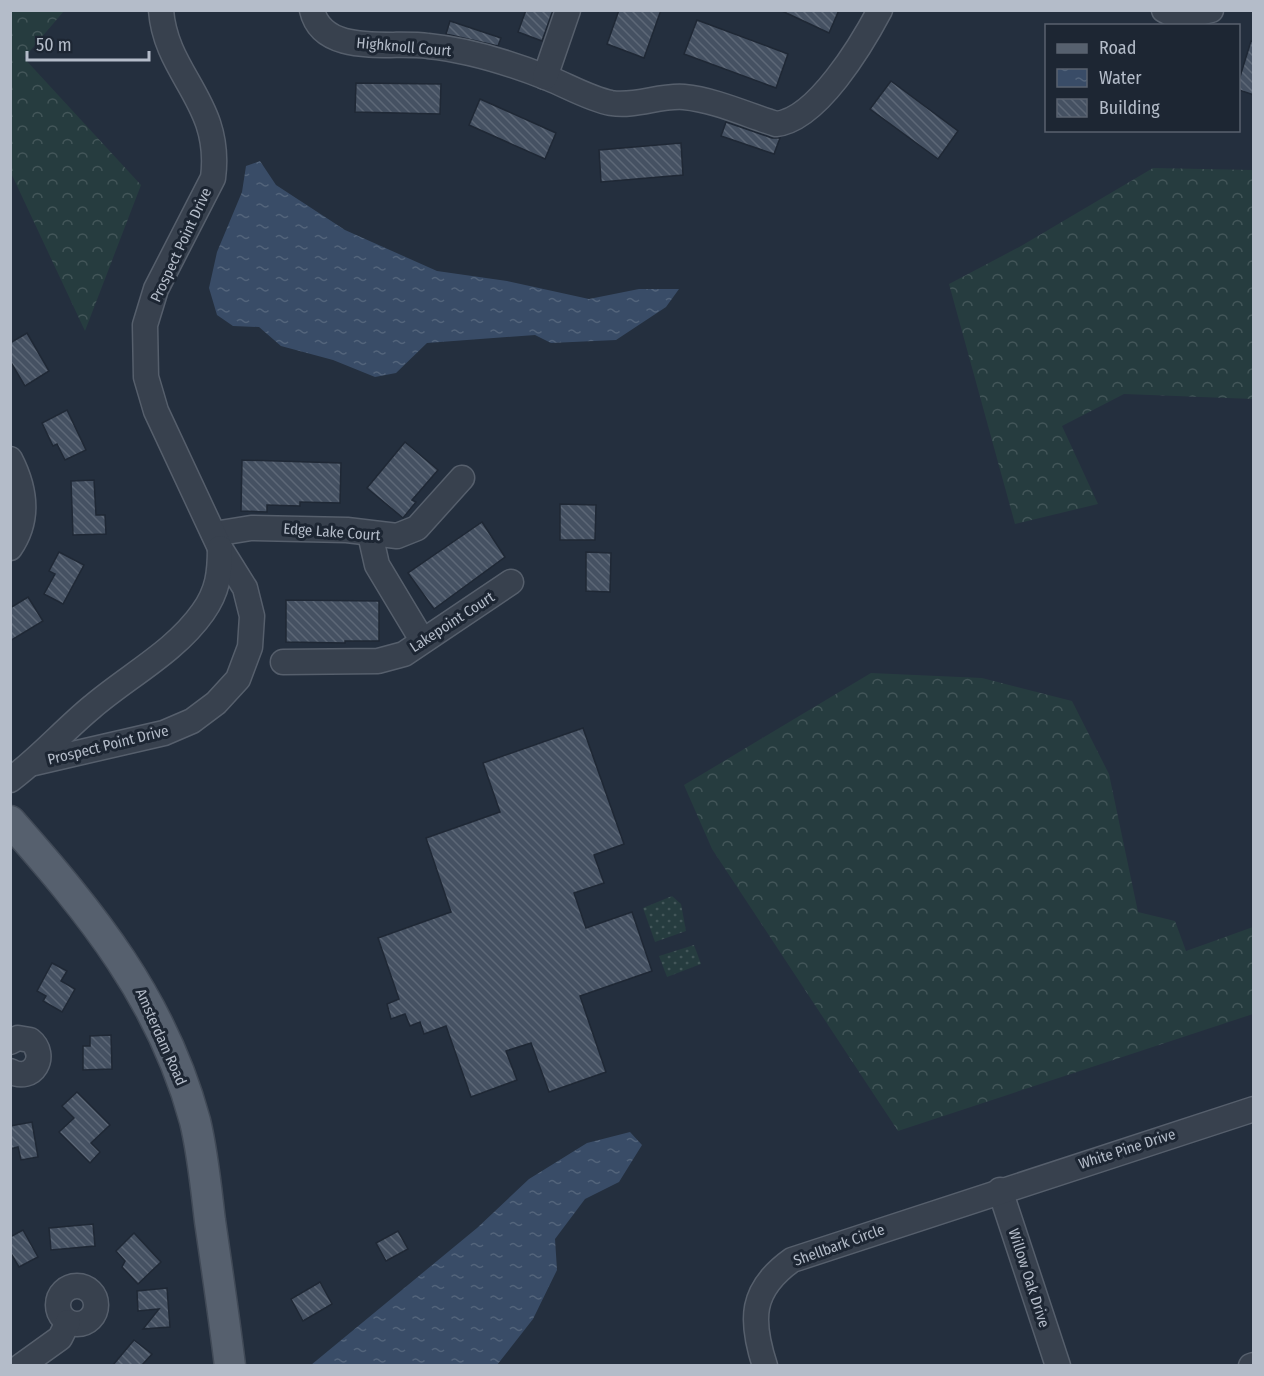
<svg xmlns="http://www.w3.org/2000/svg" width="1264" height="1376" font-family="'Fira Sans Condensed',sans-serif">
  <style>
    .grass { fill: url(#grass-dots) }
    .forest { fill: url(#forest-crowns) }
    .water { fill: url(#water-ripples) }
    .building { fill: url(#building-back-hatch); stroke: #1f2835; stroke-width: 1.5 }
    .lines { fill: none; stroke-linecap: round; stroke-linejoin: round }
    .minor-casing { stroke: #565f6c; stroke-width: 27 }
    .major-casing { stroke: #414a57; stroke-width: 33 }
    .minor { stroke: #38414e; stroke-width: 24 }
    .major { stroke: #56606e; stroke-width: 30 }
    .labels { text-anchor: middle; stroke-width: 6; stroke-linejoin: round; paint-order: stroke }
    .street-label { font-size: 15px; fill: #b4bcc9; stroke: #1d2633 }
  </style>
  <defs>
    <pattern id="grass-dots" width="8" height="8" patternUnits="userSpaceOnUse" patternTransform="scale(1.5)"><rect width="8" height="8" fill="#263c3f"/><path d="M2 2h.1M6 6h.1" fill="none" stroke="#435659" stroke-width="1.8" stroke-linecap="round"/></pattern>
    <pattern id="forest-crowns" width="20" height="18" patternUnits="userSpaceOnUse" patternTransform="scale(1.5)"><rect width="20" height="18" fill="#263c3f"/><path d="M2 6a3 3 0 1 1 6 0M12 15a3 3 0 1 1 6 0" fill="none" stroke="#435659"/></pattern>
    <pattern id="water-ripples" width="26" height="14" patternUnits="userSpaceOnUse" patternTransform="scale(1.5)"><rect width="26" height="14" fill="#394c67"/><path d="M2 4q2-2 4 0t4 0M15 11q2-2 4 0t4 0" fill="none" stroke="#53647b"/></pattern>
    <pattern id="building-back-hatch" width="6" height="6" patternUnits="userSpaceOnUse" patternTransform="scale(1.5)"><rect width="6" height="6" fill="#455162"/><path d="M-1 5l2 2M0 0l6 6M5-1l2 2" fill="none" stroke="#5d6877"/></pattern>
  </defs>
  <rect width="100%" height="100%" fill="#242f3e"/>
  <g class="grass">
    <path d="M 672,896 L 681,904 L 686,931 L 655,942 L 643,908 Z"/>
    <path d="M 694,945 L 701,964 L 667,977 L 659,956 Z"/>
  </g>
  <g class="forest">
    <path d="M 10,11 L 64,11 L 24,58 L 141,185 L 85,331 L 11,173 Z"/>
    <path d="M 1153,168 L 1253,170 L 1253,399 L 1124,394 L 1062,426 L 1098,504 L 1015,524 L 949,284 L 1021,246 Z"/>
    <path d="M 871,673 L 982,678 L 1072,701 L 1109,774 L 1138,912 L 1175,921 L 1186,951 L 1253,927 L 1253,1014 L 898,1131 L 712,849 L 684,785 Z"/>
  </g>
  <g class="water">
    <path d="M 260,161 L 276,185 L 345,230 L 437,271 L 507,281 L 589,299 L 639,289 L 679,289 L 666,307 L 616,340 L 551,343 L 535,335 L 427,343 L 396,373 L 375,377 L 333,360 L 281,346 L 259,327 L 233,326 L 217,315 L 209,288 L 217,252 L 242,192 L 246,166 Z"/>
    <path d="M 630,1132 L 642,1145 L 619,1182 L 585,1199 L 555,1239 L 557,1270 L 533,1319 L 497,1365 L 311,1365 L 477,1228 L 529,1179 L 587,1143 Z"/>
  </g>
  <g class="building">
    <path d="M 526,10 L 553,10 L 542,41 L 518,32 Z"/>
    <path d="M 619,10 L 661,10 L 644,58 L 607,44 Z"/>
    <path d="M 780,10 L 839,10 L 829,33 Z"/>
    <path d="M 697,20 L 788,54 L 776,88 L 684,54 Z"/>
    <path d="M 450,21 L 501,38 L 498,46 L 446,34 Z"/>
    <path d="M 1251,41 L 1254,42 L 1254,95 L 1239,90 L 1239,80 Z"/>
    <path d="M 891,81 L 958,131 L 938,159 L 870,109 Z"/>
    <path d="M 356,83 L 441,84 L 440,114 L 355,112 Z"/>
    <path d="M 480,99 L 556,133 L 545,159 L 469,125 Z"/>
    <path d="M 726,122 L 772,138 L 780,138 L 774,154 L 721,136 Z"/>
    <path d="M 681,143 L 683,175 L 601,182 L 599,150 Z"/>
    <path d="M 27,333 L 49,371 L 25,386 L 10,361 L 10,343 Z"/>
    <path d="M 67,410 L 86,450 L 65,460 L 57,444 L 53,446 L 42,423 Z"/>
    <path d="M 405,442 L 438,470 L 412,500 L 416,502 L 403,518 L 367,488 Z"/>
    <path d="M 242,460 L 341,463 L 340,503 L 300,502 L 300,506 L 267,505 L 267,512 L 241,511 Z"/>
    <path d="M 94,480 L 96,515 L 105,515 L 106,534 L 73,535 L 71,481 Z"/>
    <path d="M 560,504 L 596,505 L 595,540 L 560,540 Z"/>
    <path d="M 482,522 L 505,557 L 434,609 L 408,573 Z"/>
    <path d="M 59,552 L 84,565 L 63,604 L 44,594 L 55,574 L 49,571 Z"/>
    <path d="M 586,552 L 611,553 L 610,592 L 586,591 Z"/>
    <path d="M 28,597 L 43,621 L 10,641 L 10,608 Z"/>
    <path d="M 286,600 L 379,601 L 379,641 L 345,641 L 345,643 L 286,642 Z"/>
    <path d="M 583,728 L 624,844 L 594,855 L 604,883 L 574,893 L 586,928 L 632,912 L 652,971 L 580,996 L 606,1072 L 549,1092 L 531,1043 L 506,1051 L 517,1080 L 471,1097 L 446,1026 L 424,1034 L 420,1022 L 410,1026 L 405,1014 L 391,1019 L 387,1004 L 399,999 L 378,938 L 451,912 L 426,838 L 500,812 L 483,763 Z"/>
    <path d="M 52,963 L 67,971 L 61,981 L 75,989 L 62,1012 L 43,1001 L 46,996 L 37,991 Z"/>
    <path d="M 111,1035 L 112,1069 L 83,1070 L 83,1046 L 90,1046 L 90,1036 Z"/>
    <path d="M 77,1092 L 110,1125 L 91,1143 L 100,1152 L 90,1163 L 59,1132 L 74,1118 L 62,1106 Z"/>
    <path d="M 32,1122 L 38,1157 L 21,1160 L 18,1147 L 10,1149 L 10,1126 Z"/>
    <path d="M 93,1224 L 95,1246 L 51,1250 L 49,1228 Z"/>
    <path d="M 23,1230 L 38,1257 L 19,1267 L 10,1252 L 10,1237 Z"/>
    <path d="M 398,1231 L 408,1249 L 386,1261 L 376,1243 Z"/>
    <path d="M 134,1233 L 161,1262 L 138,1284 L 122,1267 L 125,1261 L 116,1251 Z"/>
    <path d="M 320,1282 L 332,1304 L 303,1321 L 291,1299 Z"/>
    <path d="M 167,1288 L 170,1327 L 143,1329 L 159,1309 L 138,1311 L 137,1291 Z"/>
    <path d="M 134,1340 L 152,1354 L 142,1365 L 113,1365 Z"/>
  </g>
  <g class="lines">
    <g class="minor-casing">
      <g id="minor">
        <path d="M 312,10 C 323,57 392,41 428,46 C 468,50 510,63 548,78 C 568,86 590,99 611,103 C 636,107 660,95 684,97 C 715,100 747,115 776,124 C 817,120 862,44 880,10"/>
        <path d="M 1164,10 L 1179,18 L 1211,10"/>
        <path d="M 545,77 L 568,10"/>
        <path d="M 10,459 C 25,488 30,519 10,548"/>
        <path d="M 214,534 L 251,528 L 347,530 L 397,536 L 417,528 L 462,478"/>
        <path d="M 370,534 L 377,565 L 422,640"/>
        <path d="M 283,662 L 378,661 L 404,654 L 511,582"/>
        <path d="M 34,763 L 164,733 L 192,721 L 216,703 L 238,679 L 250,647 L 252,616 L 245,588 L 220,548 L 156,411 L 146,377 L 145,325 L 156,289 L 213,178 C 223,102 166,76 161,10"/>
        <path d="M 10,780 C 40,758 64,730 92,707 C 128,676 175,652 203,612 C 218,591 220,573 220,548"/>
        <path d="M 10,1042 L 18,1038 L 30,1040 C 49,1055 33,1084 10,1071"/>
        <path d="M 1000,1190 L 1058,1366"/>
        <circle cx="77" cy="1305" r="19"/>
        <path d="M 21,1366 L 60,1338 L 68,1322"/>
        <path d="M 765,1366 C 750,1320 750,1290 792,1260 L 1254,1109"/>
        <path d="M 1251,1366 L 1254,1365"/>
      </g>
    </g>
    <g class="major-casing">
      <path id="major" d="M 10,821 C 92,914 162,999 195,1121 C 203,1154 206,1188 210,1221 C 217,1269 224,1317 230,1366"/>
    </g>
    <use href="#minor" class="minor"/>
    <use href="#major" class="major"/>
  </g>
  <g class="labels">
    <g class="street-label">
      <text transform="translate(404 47) rotate(5)" y="5">Highknoll Court</text>
      <text transform="translate(181 245) rotate(-65)" y="5">Prospect Point Drive</text>
      <text transform="translate(332 532) rotate(4)" y="5">Edge Lake Court</text>
      <text transform="translate(452 622) rotate(-33)" y="5">Lakepoint Court</text>
      <text transform="translate(108 745) rotate(-14)" y="5">Prospect Point Drive</text>
      <text transform="translate(161 1037) rotate(66)" y="5">Amsterdam Road</text>
      <text transform="translate(1127 1149) rotate(-18)" y="5">White Pine Drive</text>
      <text transform="translate(839 1245) rotate(-20)" y="5">Shellbark Circle</text>
      <text transform="translate(1029 1278) rotate(72)" y="5">Willow Oak Drive</text>
    </g>
  </g>
  <rect width="1264" height="1376" fill="none" stroke="#b4bcc9" stroke-width="24"/>
  <rect x="1045" y="24" width="195" height="108" fill="#1d2633" stroke="#59626f" stroke-width="1.5"/>
  <rect x="1057" y="44" width="30" height="9" fill="#56606e" stroke="#59626f" stroke-width="1.5"/>
  <text x="1099" y="54" font-size="18" fill="#b4bcc9">Road</text>
  <rect x="1057" y="69" width="30" height="18" fill="url(#water-ripples)" stroke="#59626f" stroke-width="1.5"/>
  <text x="1099" y="84" font-size="18" fill="#b4bcc9">Water</text>
  <rect x="1057" y="99" width="30" height="18" fill="url(#building-back-hatch)" stroke="#59626f" stroke-width="1.5"/>
  <text x="1099" y="114" font-size="18" fill="#b4bcc9">Building</text>
  <path d="M27 51v9h122v-9" fill="none" stroke="#b4bcc9" stroke-width="3"/>
  <text x="36" y="51" font-size="18" fill="#b4bcc9" stroke="#1d2633" stroke-width="4.5" paint-order="stroke">50 m</text>
</svg>
